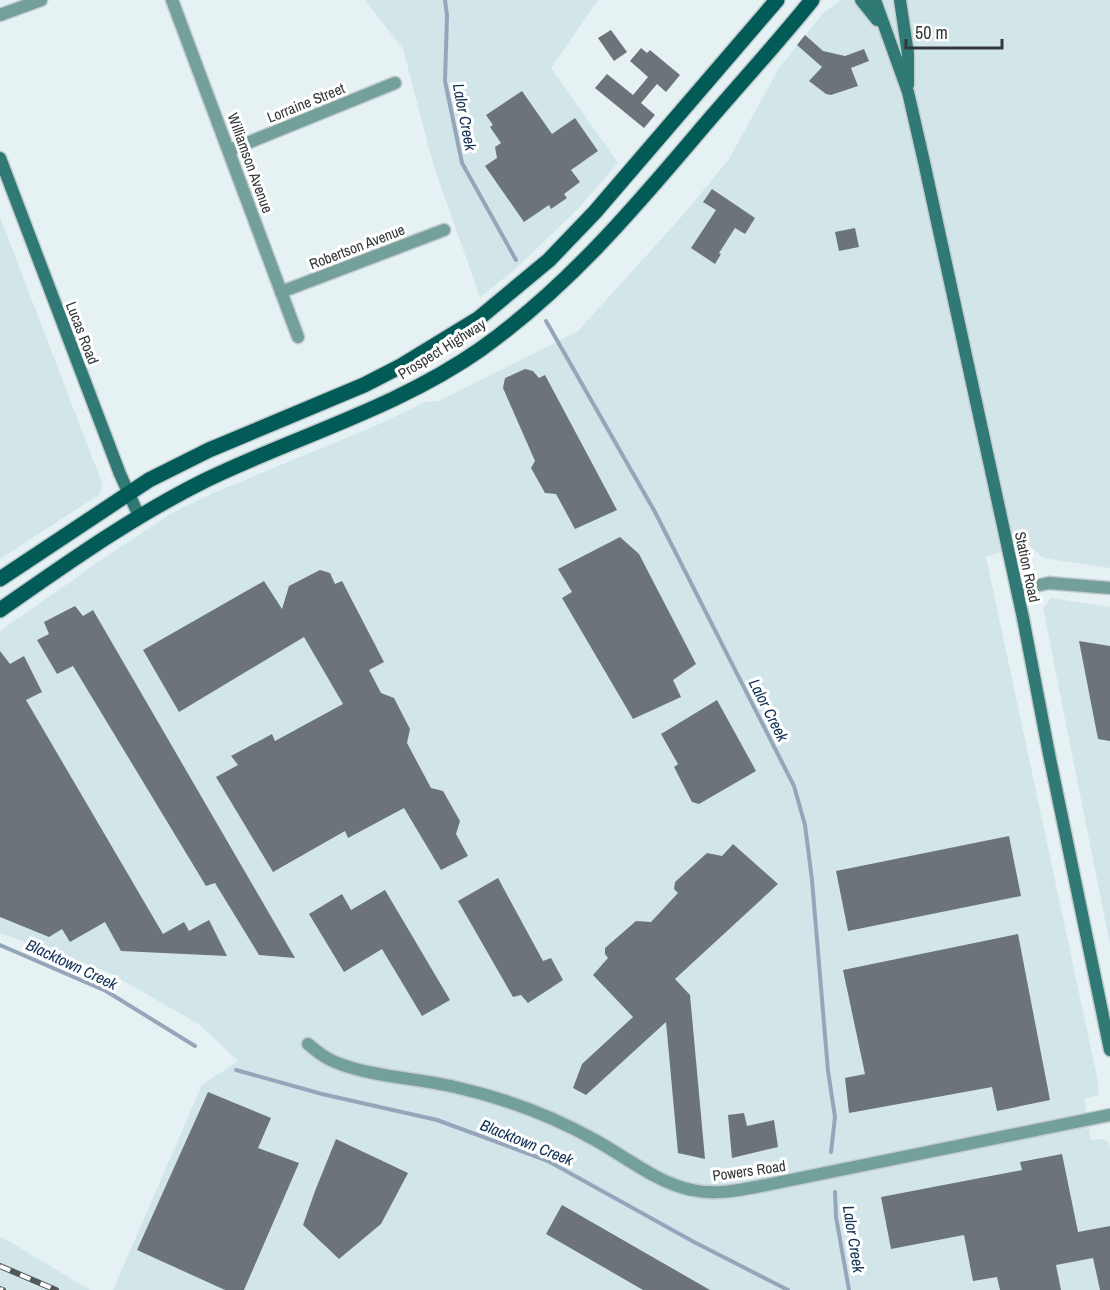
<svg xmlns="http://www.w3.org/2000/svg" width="1110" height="1290" font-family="'Archivo Narrow',sans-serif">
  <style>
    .built { fill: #d2e6ea }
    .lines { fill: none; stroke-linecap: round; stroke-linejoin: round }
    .stream { stroke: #95a6ba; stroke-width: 4 }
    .building { fill: #6c7479 }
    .street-casing { stroke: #c2ccce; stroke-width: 15 }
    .secondary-casing { stroke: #c2ccce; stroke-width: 15 }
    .primary-casing { stroke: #c2ccce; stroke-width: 18 }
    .street { stroke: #74a09c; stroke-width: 12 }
    .secondary { stroke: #307975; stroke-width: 12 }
    .primary { stroke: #035b57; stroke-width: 15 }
    .rail-casing { stroke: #535859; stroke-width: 6 }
    .rail { stroke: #fff; stroke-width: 4; stroke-dasharray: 11; stroke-linecap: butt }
    .labels { text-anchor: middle; stroke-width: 6; stroke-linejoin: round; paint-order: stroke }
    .street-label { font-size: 15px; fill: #333738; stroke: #fff }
    .water-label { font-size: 16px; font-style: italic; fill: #113055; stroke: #fff }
  </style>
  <rect width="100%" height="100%" fill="#e6f1f3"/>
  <g class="built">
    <path d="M 365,0 L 598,0 L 551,68 L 618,163 L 577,210 L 512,272 L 480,297 L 434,167 L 403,49 Z"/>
    <path d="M 841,0 L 1110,0 L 1110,568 L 1043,558 L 1027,543 L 986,557 L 1097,1077 L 1099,1095 L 1084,1099 L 1091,1140 L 1103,1139 L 1109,1143 L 1110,1148 L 1110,1290 L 113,1290 L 202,1085 L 238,1061 L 200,1025 L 108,972 L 0,933 L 0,631 L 101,560 L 172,513 L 213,493 L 375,426 L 425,402 L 439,401 L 578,331 L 683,215 L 729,159 L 779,68 L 823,13 Z"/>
    <path d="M 0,217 L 102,483 L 100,494 L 0,559 Z"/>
    <path d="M 1051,598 L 1110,607 L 1110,945 L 1043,608 Z"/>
    <path d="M 0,1237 L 10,1242 L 90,1290 L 0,1290 Z"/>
  </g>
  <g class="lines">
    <g class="stream">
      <path d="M 445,0 L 447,16 L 445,81 L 462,163 L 516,260"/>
      <path d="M 546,321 L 655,512 L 794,786 L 805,825 L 812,880 L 828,1071 L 835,1117 L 831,1152"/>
      <path d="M 0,945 L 106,991 L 195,1046"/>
      <path d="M 236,1070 L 322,1094 L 437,1120 L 548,1161 L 694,1242 L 788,1290"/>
      <path d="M 835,1192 L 836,1217 L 849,1290"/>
    </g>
  </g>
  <g class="building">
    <path d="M 611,30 L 627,52 L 614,61 L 598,38 Z"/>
    <path d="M 805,35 L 823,51 L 845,56 L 864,49 L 869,61 L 851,68 L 858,86 L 831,95 L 826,94 L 809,81 L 822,67 L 797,45 Z"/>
    <path d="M 641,48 L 647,53 L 650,50 L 680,75 L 666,92 L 657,84 L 641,103 L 655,115 L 644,128 L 595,88 L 607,74 L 633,95 L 648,77 L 630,61 Z"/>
    <path d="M 522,91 L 552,134 L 575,118 L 598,151 L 571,170 L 580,182 L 564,194 L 567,198 L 551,209 L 549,205 L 524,222 L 485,166 L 497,158 L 495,147 L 501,143 L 490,127 L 493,125 L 486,115 Z"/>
    <path d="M 712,189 L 755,218 L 745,234 L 735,228 L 719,253 L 721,254 L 715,264 L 691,248 L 716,210 L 703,202 Z"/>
    <path d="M 855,228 L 859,247 L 839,251 L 835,232 Z"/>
    <path d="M 525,369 L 533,371 L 539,378 L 545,375 L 617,510 L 575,529 L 556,494 L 545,493 L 531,468 L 535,461 L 503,388 L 505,378 Z"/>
    <path d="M 620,537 L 639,554 L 696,664 L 673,680 L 681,697 L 633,719 L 562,598 L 572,592 L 558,569 Z"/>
    <path d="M 320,570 L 330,573 L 335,584 L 342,581 L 384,662 L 369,670 L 381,693 L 394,698 L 410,729 L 407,743 L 431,788 L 443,791 L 460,821 L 456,834 L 468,856 L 441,870 L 404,808 L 348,838 L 345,831 L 273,872 L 216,777 L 238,765 L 231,756 L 272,734 L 275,741 L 343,704 L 304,637 L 179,712 L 143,650 L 264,581 L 282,609 L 289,586 Z"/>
    <path d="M 75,606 L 83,616 L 93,610 L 295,958 L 259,955 L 215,883 L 206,886 L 73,666 L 57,674 L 37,640 L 49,634 L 44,622 Z"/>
    <path d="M 1079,641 L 1110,646 L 1110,741 L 1098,739 Z"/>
    <path d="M 0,651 L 10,664 L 24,656 L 42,692 L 26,700 L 163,934 L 184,922 L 189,931 L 209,920 L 227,956 L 121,951 L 105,922 L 70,942 L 62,929 L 49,937 L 0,917 Z"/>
    <path d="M 717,700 L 756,771 L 699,804 L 692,802 L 674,767 L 678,764 L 661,734 Z"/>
    <path d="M 1009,836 L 1021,896 L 848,931 L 836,871 Z"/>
    <path d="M 733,844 L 778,884 L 675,979 L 690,995 L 705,1159 L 678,1153 L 666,1022 L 586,1095 L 573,1088 L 582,1064 L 633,1017 L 593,975 L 608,958 L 605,954 L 605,948 L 636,921 L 651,922 L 678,893 L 674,889 L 675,882 L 707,853 L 722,856 Z"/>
    <path d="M 498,878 L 543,961 L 551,958 L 563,980 L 528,1003 L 521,995 L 513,997 L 458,901 Z"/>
    <path d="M 385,890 L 450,1000 L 422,1016 L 382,949 L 344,972 L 309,914 L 342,894 L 351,910 Z"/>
    <path d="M 1018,934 L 1050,1100 L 997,1111 L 992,1087 L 849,1113 L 845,1078 L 865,1074 L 843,970 Z"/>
    <path d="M 208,1092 L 271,1118 L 258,1148 L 299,1163 L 244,1290 L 225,1290 L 137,1250 Z"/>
    <path d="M 744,1113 L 747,1126 L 774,1120 L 778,1147 L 732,1158 L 728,1115 Z"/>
    <path d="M 336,1139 L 408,1173 L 381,1224 L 339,1259 L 303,1225 L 315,1191 Z"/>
    <path d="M 1062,1154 L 1078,1232 L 1110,1226 L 1110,1290 L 1100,1290 L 1093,1258 L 1056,1265 L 1061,1290 L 1000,1290 L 997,1277 L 973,1281 L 964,1235 L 891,1249 L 881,1197 L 1022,1170 L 1020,1162 Z"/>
    <path d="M 562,1205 L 710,1290 L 643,1290 L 546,1234 Z"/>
  </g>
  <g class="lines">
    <g class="street-casing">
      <g id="street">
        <path d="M 172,0 L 298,337"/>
        <path d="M 0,15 L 41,0"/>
        <path d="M 230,150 L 395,83"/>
        <path d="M 281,292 L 444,230"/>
        <path d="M 1017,590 L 1049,583 L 1110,588"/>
        <path d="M 308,1044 C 316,1051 325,1058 335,1062 C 371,1077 417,1078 455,1087 C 504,1098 552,1116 595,1140 C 626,1157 657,1183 692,1190 C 714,1195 735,1191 756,1187 L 1110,1115"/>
      </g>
    </g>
    <g class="secondary-casing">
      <g id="secondary">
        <path d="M 861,0 L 877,20"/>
        <path d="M 875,0 L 908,92 L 924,162 L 1023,618 L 1049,754 L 1110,1050"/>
        <path d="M 900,0 L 908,54 L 908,85"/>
        <path d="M 0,158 L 120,474 L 139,516"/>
      </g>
    </g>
    <g class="primary-casing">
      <g id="primary">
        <path d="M 0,579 L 149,480 L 209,450 L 364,385 L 401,366 L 478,319 L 549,260 L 595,212 L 777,0"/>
        <path d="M 0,610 C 66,564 133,516 206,480 C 297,436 397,408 481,349 C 565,289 631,212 697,134 C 735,89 775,46 812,0"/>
      </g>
    </g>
    <use href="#street" class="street"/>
    <use href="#secondary" class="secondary"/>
    <use href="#primary" class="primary"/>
    <g class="rail-casing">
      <g id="rail">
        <path d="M 0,1266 L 56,1290"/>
        <path d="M 0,1289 L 3,1290"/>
      </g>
    </g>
    <use href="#rail" class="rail"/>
  </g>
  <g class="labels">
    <g class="street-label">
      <text transform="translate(306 103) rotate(-22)" y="5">Lorraine Street</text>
      <text transform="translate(250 163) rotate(70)" y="5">Williamson Avenue</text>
      <text transform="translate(357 247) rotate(-21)" y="5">Robertson Avenue</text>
      <text transform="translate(82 333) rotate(69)" y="5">Lucas Road</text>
      <text transform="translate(442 349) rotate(-32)" y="5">Prospect Highway</text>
      <text transform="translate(1027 567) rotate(78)" y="5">Station Road</text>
      <text transform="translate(749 1171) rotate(-8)" y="5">Powers Road</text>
    </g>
    <g class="water-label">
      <text transform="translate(465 117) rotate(79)" y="6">Lalor Creek</text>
      <text transform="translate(769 710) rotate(63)" y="6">Lalor Creek</text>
      <text transform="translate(72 964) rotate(25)" y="6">Blacktown Creek</text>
      <text transform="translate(527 1142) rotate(22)" y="6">Blacktown Creek</text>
      <text transform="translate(854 1239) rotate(81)" y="6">Lalor Creek</text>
    </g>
  </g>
  <path d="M906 39v9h96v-9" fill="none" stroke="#333738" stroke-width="3"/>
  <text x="915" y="39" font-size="18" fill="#333738" stroke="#ffffff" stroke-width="4.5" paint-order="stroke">50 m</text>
</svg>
